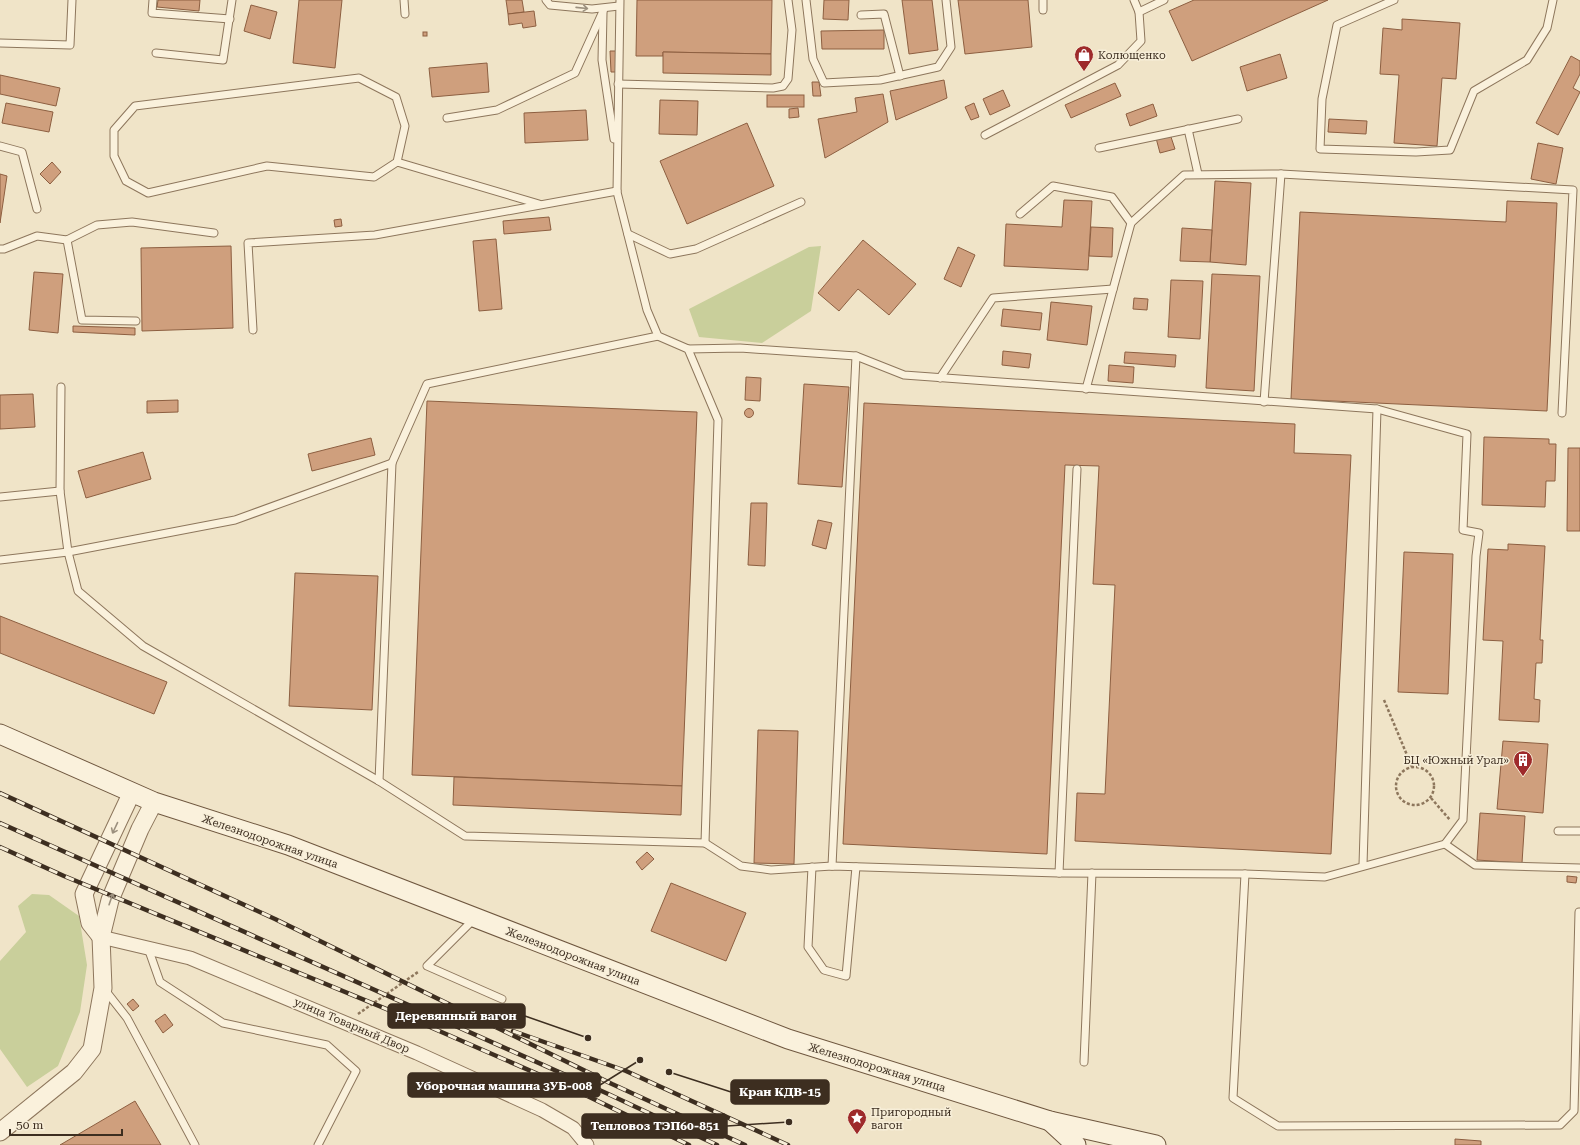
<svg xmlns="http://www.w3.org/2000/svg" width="1580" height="1145" font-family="'Roboto Serif',serif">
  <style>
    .green { fill: #c9cf9b }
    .building { fill: #cf9f7d; stroke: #8d5f41 }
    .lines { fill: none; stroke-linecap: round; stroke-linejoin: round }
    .service-casing { stroke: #8d765c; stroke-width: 9 }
    .minor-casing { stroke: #8d765c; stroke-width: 15 }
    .tertiary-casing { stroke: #8d765c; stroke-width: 19 }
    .secondary-casing { stroke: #6f573f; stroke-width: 21 }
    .path { stroke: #8d765c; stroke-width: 2.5; stroke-dasharray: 3 2; stroke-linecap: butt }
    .service { stroke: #faf1dc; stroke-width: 7 }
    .minor { stroke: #faf1dc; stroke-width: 13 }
    .tertiary { stroke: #faf1dc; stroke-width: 17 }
    .secondary { stroke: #faf1dc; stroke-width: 19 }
    .rail-casing { stroke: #3d2e20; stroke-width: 4.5 }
    .rail { stroke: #f7eed8; stroke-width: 3; stroke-dasharray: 9; stroke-linecap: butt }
    .oneway { stroke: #9c907e }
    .labels { text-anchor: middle; stroke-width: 3; stroke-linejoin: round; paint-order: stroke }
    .poi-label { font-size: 11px; fill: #3d2e20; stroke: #f7eed8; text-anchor: start }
    .street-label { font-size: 11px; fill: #3d2e20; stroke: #f7eed8 }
    .leader { fill: none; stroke: #3d2e20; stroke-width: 1.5 }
    .callout-dot { fill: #3d2e20; stroke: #f7eed8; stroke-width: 1.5 }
    .callout { fill: #3d2e20; stroke: #3d2e20; stroke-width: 1.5 }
    .callout-label { font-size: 12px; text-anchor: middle; font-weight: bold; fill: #fff }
  </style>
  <rect width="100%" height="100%" fill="#f0e4c8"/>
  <g class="green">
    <path d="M 821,246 L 811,311 L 762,343 L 699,337 L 689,309 L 809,247 Z"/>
    <path d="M 32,894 L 49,895 L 79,916 L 87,965 L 80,1012 L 58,1066 L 27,1087 L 0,1049 L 0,961 L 26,932 L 18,906 Z"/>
  </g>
  <g class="building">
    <path d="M 158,0 L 200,0 L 199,11 L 157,7 Z"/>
    <path d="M 299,0 L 342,0 L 335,68 L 293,63 Z"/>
    <path d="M 506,0 L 522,0 L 524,12 L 508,14 Z"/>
    <path d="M 637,0 L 772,0 L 771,54 L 663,52 L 663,56 L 636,56 Z"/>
    <path d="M 824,0 L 849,0 L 848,20 L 823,19 Z"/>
    <path d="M 902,0 L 932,0 L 938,50 L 909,54 Z"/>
    <path d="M 958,0 L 1028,0 L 1032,47 L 965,54 Z"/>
    <path d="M 1194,0 L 1328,0 L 1192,61 L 1169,11 Z"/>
    <path d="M 251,5 L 277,12 L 270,39 L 244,31 Z"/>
    <path d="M 534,11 L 536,26 L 523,28 L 522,23 L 509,25 L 508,14 Z"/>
    <path d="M 1402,19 L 1460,23 L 1456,79 L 1442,78 L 1437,146 L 1394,143 L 1399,75 L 1380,74 L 1383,28 L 1402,30 Z"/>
    <path d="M 884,30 L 884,49 L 822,49 L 821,31 Z"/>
    <rect x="423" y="32" width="4" height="4"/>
    <path d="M 610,51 L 616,51 L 617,72 L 611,72 Z"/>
    <path d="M 663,52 L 771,54 L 771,75 L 663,73 Z"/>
    <path d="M 1280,54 L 1287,78 L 1247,91 L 1240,67 Z"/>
    <path d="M 1571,56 L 1580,61 L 1580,74 L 1573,88 L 1580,92 L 1558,135 L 1536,123 Z"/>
    <path d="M 487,63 L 489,92 L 432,97 L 429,68 Z"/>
    <path d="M 0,75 L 60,88 L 56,106 L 0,94 Z"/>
    <path d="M 944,80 L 947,98 L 896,120 L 890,91 Z"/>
    <path d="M 812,82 L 819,82 L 821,96 L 813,96 Z"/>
    <path d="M 1115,83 L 1121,96 L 1071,118 L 1065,105 Z"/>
    <path d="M 1003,90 L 1010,106 L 990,115 L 983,99 Z"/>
    <path d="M 883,94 L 888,122 L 825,158 L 818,119 L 857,112 L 855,98 Z"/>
    <rect x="767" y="95" width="37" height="12"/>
    <path d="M 660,100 L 698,101 L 697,135 L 659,134 Z"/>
    <path d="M 6,103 L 53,112 L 49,132 L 2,123 Z"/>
    <path d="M 974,103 L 979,117 L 971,120 L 965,107 Z"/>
    <path d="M 1153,104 L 1157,116 L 1130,126 L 1126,114 Z"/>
    <path d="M 798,108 L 799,117 L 789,118 L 789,109 Z"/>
    <path d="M 586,110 L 588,140 L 525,143 L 524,113 Z"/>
    <path d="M 1329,119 L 1367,121 L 1366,134 L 1328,132 Z"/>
    <path d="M 747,123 L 774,186 L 687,224 L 660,161 Z"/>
    <path d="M 1170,134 L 1175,149 L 1160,153 L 1156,138 Z"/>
    <path d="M 1538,143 L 1563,148 L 1556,184 L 1531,179 Z"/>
    <path d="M 52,162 L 61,172 L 50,184 L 40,174 Z"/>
    <path d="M 0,174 L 7,176 L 0,223 Z"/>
    <path d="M 1215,181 L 1251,183 L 1246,265 L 1210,262 Z"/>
    <path d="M 1064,200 L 1092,201 L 1088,270 L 1004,266 L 1006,224 L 1062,227 Z"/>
    <path d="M 1507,201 L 1557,203 L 1547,411 L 1291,399 L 1300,212 L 1506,222 Z"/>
    <path d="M 549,217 L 551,230 L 504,234 L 503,221 Z"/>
    <path d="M 341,219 L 342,226 L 335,227 L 334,220 Z"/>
    <path d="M 1091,227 L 1113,228 L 1112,257 L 1089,256 Z"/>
    <path d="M 1182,228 L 1212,230 L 1210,262 L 1180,261 Z"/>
    <path d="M 496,239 L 502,309 L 479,311 L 473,241 Z"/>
    <path d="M 863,240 L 916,284 L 889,315 L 858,289 L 839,311 L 818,293 Z"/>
    <path d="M 231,246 L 233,328 L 142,331 L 141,248 Z"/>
    <path d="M 958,247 L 975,255 L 961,287 L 944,279 Z"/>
    <path d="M 34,272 L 63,274 L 58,333 L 29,330 Z"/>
    <path d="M 1212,274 L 1260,276 L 1254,391 L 1206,388 Z"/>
    <path d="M 1171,280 L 1203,281 L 1200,339 L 1168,337 Z"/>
    <path d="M 1134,298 L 1148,299 L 1147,310 L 1133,309 Z"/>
    <path d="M 1051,302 L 1092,306 L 1087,345 L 1047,340 Z"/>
    <path d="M 1003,309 L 1042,313 L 1040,330 L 1001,326 Z"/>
    <path d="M 73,326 L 135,328 L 135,335 L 73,332 Z"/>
    <path d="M 1003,351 L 1031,354 L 1029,368 L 1002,365 Z"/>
    <path d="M 1125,352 L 1176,355 L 1175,367 L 1124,363 Z"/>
    <path d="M 1109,365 L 1134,367 L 1133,383 L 1108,381 Z"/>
    <path d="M 746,377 L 761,378 L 760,401 L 745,400 Z"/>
    <path d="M 804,384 L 849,387 L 842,487 L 798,484 Z"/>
    <path d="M 33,394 L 35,427 L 0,429 L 0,395 Z"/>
    <path d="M 178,400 L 178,412 L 147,413 L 147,401 Z"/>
    <path d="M 427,401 L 697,412 L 682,786 L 412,775 Z"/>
    <path d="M 864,403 L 1295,424 L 1294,453 L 1351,455 L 1331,854 L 1075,841 L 1077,793 L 1105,794 L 1115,585 L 1093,584 L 1099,466 L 1065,465 L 1047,854 L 843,844 Z"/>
    <circle cx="749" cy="413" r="4.5"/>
    <path d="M 1484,437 L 1549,439 L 1549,444 L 1556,444 L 1555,481 L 1546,481 L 1545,507 L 1482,505 Z"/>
    <path d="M 371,438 L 375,455 L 312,471 L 308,454 Z"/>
    <path d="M 1568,448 L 1580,448 L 1580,531 L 1567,531 Z"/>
    <path d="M 143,452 L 151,479 L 86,498 L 78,471 Z"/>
    <path d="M 751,503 L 767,503 L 765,566 L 748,565 Z"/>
    <path d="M 818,520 L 832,523 L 826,549 L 812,545 Z"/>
    <path d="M 1508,544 L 1545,546 L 1540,640 L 1543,640 L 1542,663 L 1536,663 L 1534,699 L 1540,700 L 1539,722 L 1499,720 L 1503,641 L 1483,640 L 1488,549 L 1508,550 Z"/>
    <path d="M 1404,552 L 1453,554 L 1448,694 L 1398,692 Z"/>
    <path d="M 295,573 L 378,576 L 372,710 L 289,706 Z"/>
    <path d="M 0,616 L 167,682 L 154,714 L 0,653 Z"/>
    <path d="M 758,730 L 798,731 L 794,864 L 754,863 Z"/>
    <path d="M 1503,741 L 1548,744 L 1543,813 L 1497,809 Z"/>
    <path d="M 454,777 L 682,786 L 681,815 L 453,805 Z"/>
    <path d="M 1480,813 L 1525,816 L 1522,863 L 1477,860 Z"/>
    <path d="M 647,852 L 654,859 L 642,870 L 636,862 Z"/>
    <path d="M 1567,876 L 1577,877 L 1576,883 L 1567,882 Z"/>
    <path d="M 671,883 L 746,913 L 726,961 L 651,931 Z"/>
    <path d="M 133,999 L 139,1006 L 133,1011 L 127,1004 Z"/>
    <path d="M 165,1014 L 173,1025 L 163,1033 L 155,1021 Z"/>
    <path d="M 135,1101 L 161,1145 L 60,1145 Z"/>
    <path d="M 1455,1139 L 1481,1141 L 1481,1145 L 1455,1145 Z"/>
  </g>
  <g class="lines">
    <g class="service-casing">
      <g id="service">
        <path d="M 153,0 L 152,13 L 230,19"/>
        <path d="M 404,0 L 405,14"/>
        <path d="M 546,0 L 550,5 L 592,9 L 619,6"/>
        <path d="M 806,0 L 813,59 L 824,83 L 880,80 L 938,67 L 951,47 L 946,0"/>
        <path d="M 1043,0 L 1043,10"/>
        <path d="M 1134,0 L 1139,12"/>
        <path d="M 1394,0 L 1337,25 L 1322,99 L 1320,149 L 1416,152 L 1450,150 L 1474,91 L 1527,60 L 1547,28 L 1553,0"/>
        <path d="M 603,13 L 602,60 L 614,139"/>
        <path d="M 861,15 L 884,14 L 900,76"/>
        <path d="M 0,43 L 70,45 L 72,0"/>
        <path d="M 156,53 L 223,60 L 232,0"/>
        <path d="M 618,84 L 773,88 L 783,86 L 788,79 L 792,30 L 788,0"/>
        <path d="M 447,118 L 497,110 L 575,73 L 604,9"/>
        <path d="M 1188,129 L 1198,174"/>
        <path d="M 985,135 L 1118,65 L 1141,41 L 1139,12 L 1164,0"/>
        <path d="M 0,146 L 22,152 L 37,209"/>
        <path d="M 1099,148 L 1238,119"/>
        <path d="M 397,162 L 405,126 L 396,97 L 359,78 L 135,106 L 114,130 L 114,156 L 126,181 L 148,193 L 267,166 L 374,177 L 397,162 L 539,204"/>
        <path d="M 1020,214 L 1053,186 L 1112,197 L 1131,223"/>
        <path d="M 628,234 L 670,254 L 696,249 L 801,202"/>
        <path d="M 67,240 L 82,320 L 136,321"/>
        <path d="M 0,249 L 4,249 L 37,236 L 67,240 L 97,225 L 132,222 L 214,233"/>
        <path d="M 253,330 L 248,243 L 375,235 L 617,191"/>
        <path d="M 688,349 L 740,348 L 856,356 L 904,375 L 1377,409 L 1467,434 L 1463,530 L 1479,533 L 1476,556 L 1463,820 L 1445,844 L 1325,877 L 1245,874 L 1059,873 L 832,866 L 771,870 L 741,866 L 705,843"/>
        <path d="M 940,378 L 993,298 L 1113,289"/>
        <path d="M 61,387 L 60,491 L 68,552 L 78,591 L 143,646 L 379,781 L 465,836 L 705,843 L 718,420 L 688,349 L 658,336 L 647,310 L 617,192 L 620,0"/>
        <path d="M 1086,389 L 1131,223 L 1184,175 L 1281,174 L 1573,190 L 1562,413"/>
        <path d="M 1264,402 L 1281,174"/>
        <path d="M 392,463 L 427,384 L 658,336"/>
        <path d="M 0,497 L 60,491"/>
        <path d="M 0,560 L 68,552 L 235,520 L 392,463 L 379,781"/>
        <path d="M 1558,831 L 1580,831"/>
        <path d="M 1445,844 L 1475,865 L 1580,868"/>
        <path d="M 1363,865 L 1377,409"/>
        <path d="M 832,866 L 856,356"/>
        <path d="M 812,867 L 808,947 L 824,970 L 846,976 L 856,867"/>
        <path d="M 1059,873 L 1077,469"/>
        <path d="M 1245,874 L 1233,1098 L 1278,1126 L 1560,1125 L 1574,1111 L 1579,912"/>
        <path d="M 474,919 L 427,966 L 502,999"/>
        <path d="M 148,948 L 160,982 L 223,1023 L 327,1045 L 356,1071 L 318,1145"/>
        <path d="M 105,990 L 127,1018 L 195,1145"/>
        <path d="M 1084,1062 L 1092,873"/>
      </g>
    </g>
    <g class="minor-casing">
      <path id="minor" d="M 101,937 L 190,958 L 417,1053 L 542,1110 L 573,1128 L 587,1145"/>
    </g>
    <g class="tertiary-casing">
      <g id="tertiary">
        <path d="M 101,937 L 90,923 L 84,894 L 132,792"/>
        <path d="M 0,1132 L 74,1072 L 92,1049 L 103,988 L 101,937 L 110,900 L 140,829 L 154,802"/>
      </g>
    </g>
    <g class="secondary-casing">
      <g id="secondary">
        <path d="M 0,734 L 154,802 L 288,845 L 788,1039 L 1050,1121 L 1156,1145"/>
        <path d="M 1050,1121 L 1076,1145"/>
      </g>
    </g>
    <g class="path">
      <path d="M 1384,700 L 1412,767"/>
      <circle cx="1415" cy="786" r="19"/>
      <path d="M 1431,798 L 1450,820"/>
      <path d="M 358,1014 L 418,972"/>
    </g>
    <use href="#service" class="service"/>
    <use href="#minor" class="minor"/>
    <use href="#tertiary" class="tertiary"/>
    <use href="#secondary" class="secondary"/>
    <g class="rail-casing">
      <g id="rail">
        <path d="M 0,793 L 275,919 L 612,1084 L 745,1145"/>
        <path d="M 0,823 L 606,1093 L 717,1145"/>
        <path d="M 0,847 L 64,876 L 430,1027 L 579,1092 L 689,1145"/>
        <path d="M 513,1031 L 626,1071 L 788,1145"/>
      </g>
    </g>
    <use href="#rail" class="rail"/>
  </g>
  <defs><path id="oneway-shaft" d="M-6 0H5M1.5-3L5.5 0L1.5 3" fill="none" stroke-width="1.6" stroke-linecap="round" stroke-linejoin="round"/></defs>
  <g class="oneway">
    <use href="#oneway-shaft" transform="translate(582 8) rotate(6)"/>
    <use href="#oneway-shaft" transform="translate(115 828) rotate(115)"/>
    <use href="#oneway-shaft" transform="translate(111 899) rotate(-71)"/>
  </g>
  <defs>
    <g id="shop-pin" transform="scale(1)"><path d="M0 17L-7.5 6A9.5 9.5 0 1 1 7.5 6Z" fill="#9e2a2b" stroke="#f7eed8"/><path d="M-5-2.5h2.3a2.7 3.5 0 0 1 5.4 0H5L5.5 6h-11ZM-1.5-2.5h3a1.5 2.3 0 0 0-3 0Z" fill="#fff"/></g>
    <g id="building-pin" transform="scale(1)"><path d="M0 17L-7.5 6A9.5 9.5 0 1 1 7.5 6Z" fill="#9e2a2b" stroke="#f7eed8"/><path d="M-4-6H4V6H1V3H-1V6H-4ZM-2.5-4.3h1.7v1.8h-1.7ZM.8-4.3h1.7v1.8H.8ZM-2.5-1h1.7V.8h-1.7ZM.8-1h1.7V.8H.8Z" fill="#fff"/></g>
    <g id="sight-pin" transform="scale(1)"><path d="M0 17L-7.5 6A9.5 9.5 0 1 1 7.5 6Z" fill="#9e2a2b" stroke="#f7eed8"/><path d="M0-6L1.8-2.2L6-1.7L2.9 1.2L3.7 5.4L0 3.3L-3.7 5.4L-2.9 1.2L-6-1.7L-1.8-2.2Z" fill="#fff"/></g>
  </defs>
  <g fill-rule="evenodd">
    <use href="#shop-pin" x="1084" y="55"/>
    <use href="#building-pin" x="1523" y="760"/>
    <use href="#sight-pin" x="857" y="1118"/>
  </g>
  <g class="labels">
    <g class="poi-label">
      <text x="1098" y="59">Колющенко</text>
      <text x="1509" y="764" text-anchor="end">БЦ «Южный Урал»</text>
      <text x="871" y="1116">Пригородный<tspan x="871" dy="13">вагон</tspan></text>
    </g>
    <g class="street-label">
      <text transform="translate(270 841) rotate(19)" y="4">Железнодорожная улица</text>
      <text transform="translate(573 956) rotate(21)" y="4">Железнодорожная улица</text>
      <text transform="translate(352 1025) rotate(23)" y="4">улица Товарный Двор</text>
      <text transform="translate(877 1067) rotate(17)" y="4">Железнодорожная улица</text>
    </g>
  </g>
  <path class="leader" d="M588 1038L525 1016M640 1060L600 1085M669 1072L731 1092M789 1122L727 1126"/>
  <g class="callout-dot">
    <circle cx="588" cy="1038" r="4"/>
    <circle cx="640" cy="1060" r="4"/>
    <circle cx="669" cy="1072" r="4"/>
    <circle cx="789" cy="1122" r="4"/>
  </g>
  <g class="callout">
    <rect x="388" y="1004" width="137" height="24" rx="4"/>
    <rect x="408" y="1073" width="192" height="24" rx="4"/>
    <rect x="731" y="1080" width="98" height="24" rx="4"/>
    <rect x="582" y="1114" width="145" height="24" rx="4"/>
  </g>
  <g class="callout-label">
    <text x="456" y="1020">Деревянный вагон</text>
    <text x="504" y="1090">Уборочная машина 3УБ-008</text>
    <text x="780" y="1096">Кран КДВ-15</text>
    <text x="655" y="1130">Тепловоз ТЭП60-851</text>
  </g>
  <path d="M10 1129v6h112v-6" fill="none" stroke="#3d2e20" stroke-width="2"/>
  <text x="16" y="1129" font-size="12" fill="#3d2e20" stroke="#f7eed8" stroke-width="3" paint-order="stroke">50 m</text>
</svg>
